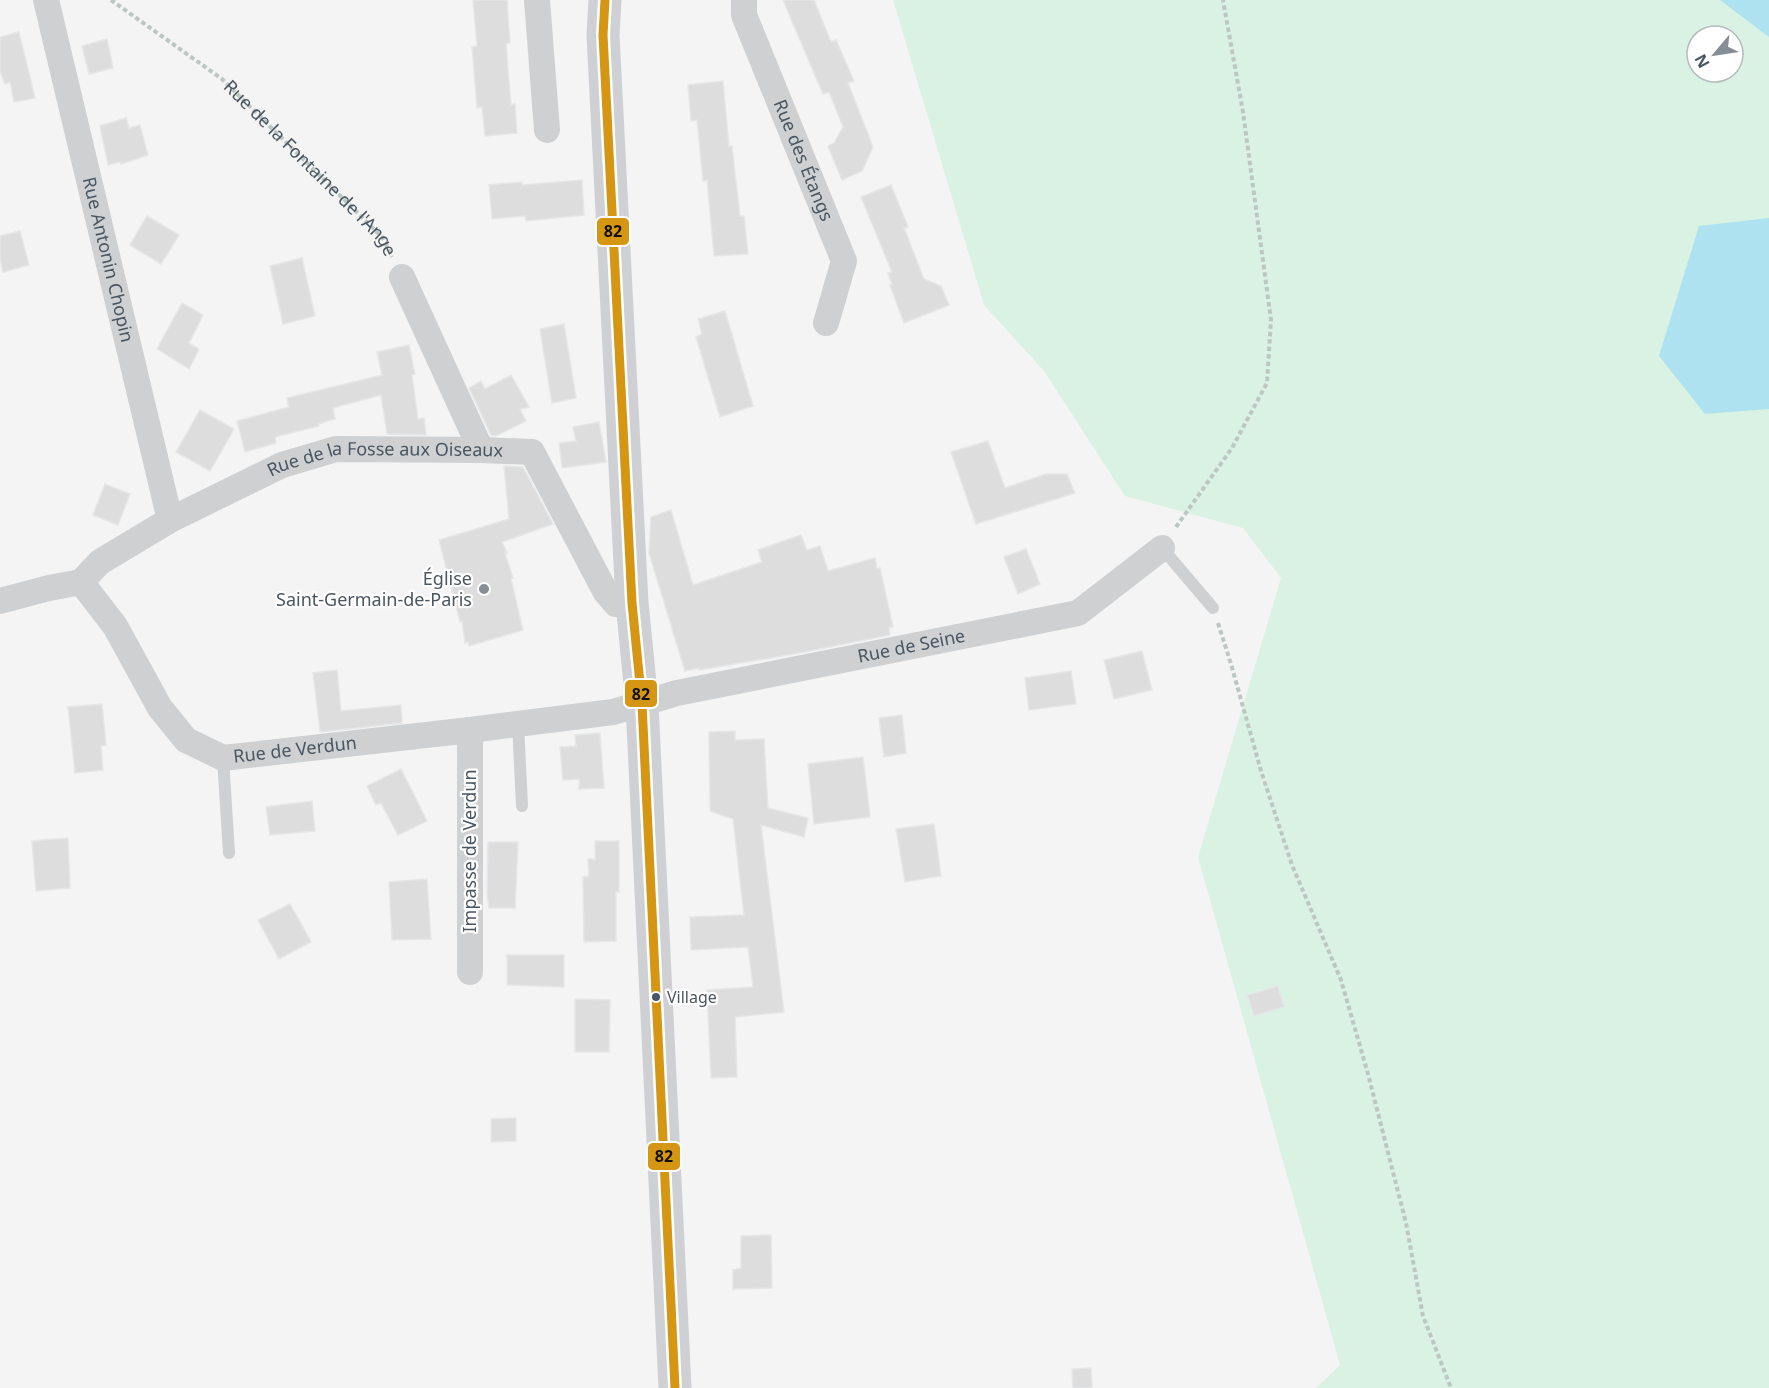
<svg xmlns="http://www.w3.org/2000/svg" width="1769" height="1388" font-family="'Noto Sans',sans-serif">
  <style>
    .green { fill: #d9f2e3; fill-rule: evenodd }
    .water { fill: #aee2f0 }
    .building { fill: #ddddde; stroke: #e5e6e7; stroke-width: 1.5 }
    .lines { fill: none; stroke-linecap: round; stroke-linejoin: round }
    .path { stroke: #bcc7c4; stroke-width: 4; stroke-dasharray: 4.5 3; stroke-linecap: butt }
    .service { stroke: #ced0d2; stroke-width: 12 }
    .minor { stroke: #ced0d2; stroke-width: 26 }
    .secondary { stroke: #ced0d4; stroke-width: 33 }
    .bus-1-casing { stroke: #fff; stroke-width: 14 }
    .bus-1 { stroke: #d49613; stroke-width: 9 }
    .poi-dot { fill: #868d94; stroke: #fff; stroke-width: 2 }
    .bus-dot { fill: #4a5661; stroke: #fff; stroke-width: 2 }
    .labels { text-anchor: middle; stroke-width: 4.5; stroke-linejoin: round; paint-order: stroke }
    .bus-label { font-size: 16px; fill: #4a5661; stroke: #fff; text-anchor: start }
    .street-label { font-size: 18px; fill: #4a5661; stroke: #fff }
    .poi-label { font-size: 18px; fill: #4a5661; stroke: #fff; text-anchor: end }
    .line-badge { stroke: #fff; stroke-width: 2 }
    .pale-badge-label { font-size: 16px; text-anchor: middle; font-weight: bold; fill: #111 }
  </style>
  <rect width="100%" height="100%" fill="#f4f4f4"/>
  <path class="green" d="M 893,0 L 1769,0 L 1769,1388 L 1316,1388 L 1340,1365 L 1198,857 L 1281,578 L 1243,528 L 1125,496 L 1044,371 L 984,305 ZM 1697,36 L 1733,36 L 1733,72 L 1697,72 Z"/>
  <g class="water">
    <path d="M 1720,0 L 1769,0 L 1769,37 Z"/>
    <path d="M 1769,218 L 1769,409 L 1705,414 L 1659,356 L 1699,226 Z"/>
  </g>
  <g class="building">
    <path d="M 473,0 L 507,0 L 510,43 L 506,44 L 511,105 L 515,104 L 517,133 L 485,136 L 482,107 L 477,108 L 472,47 L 477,46 Z"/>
    <path d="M 783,0 L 814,0 L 831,42 L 836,40 L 854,81 L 848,83 L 873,147 L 862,171 L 842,180 L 828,146 L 834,143 L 843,127 L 829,92 L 823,94 Z"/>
    <path d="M 19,32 L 35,98 L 14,102 L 10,82 L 5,84 L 0,72 L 0,37 Z"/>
    <path d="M 107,39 L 113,68 L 89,74 L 82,46 Z"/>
    <path d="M 723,81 L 729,146 L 732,146 L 740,216 L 744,216 L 748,254 L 714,256 L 707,180 L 703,181 L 697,120 L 691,121 L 688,85 Z"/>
    <path d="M 126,118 L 129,128 L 140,125 L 148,155 L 121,164 L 120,162 L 108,165 L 100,126 Z"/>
    <path d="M 582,180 L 584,215 L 526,221 L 525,216 L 492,219 L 489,185 L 522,182 L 522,185 Z"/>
    <path d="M 891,185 L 908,227 L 904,228 L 924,279 L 941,286 L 949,305 L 904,323 L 890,285 L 892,284 L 888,273 L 892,272 L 861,197 Z"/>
    <path d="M 147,216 L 179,235 L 161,264 L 130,245 Z"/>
    <path d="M 20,231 L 29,265 L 3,272 L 0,258 L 0,236 Z"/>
    <path d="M 302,258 L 315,316 L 283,324 L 270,266 Z"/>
    <path d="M 182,303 L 203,315 L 189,343 L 199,349 L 189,369 L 157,349 Z"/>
    <path d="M 725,311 L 753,406 L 720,417 L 696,337 L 702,334 L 698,319 Z"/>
    <path d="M 564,324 L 576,398 L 552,403 L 540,329 Z"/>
    <path d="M 409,345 L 415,374 L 412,375 L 418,419 L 424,418 L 426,435 L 387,434 L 381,395 L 333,408 L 335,419 L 318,424 L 319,426 L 275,437 L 276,443 L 245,452 L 237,421 L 289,407 L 287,398 L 382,375 L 377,352 Z"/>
    <path d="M 511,375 L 529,407 L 520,409 L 526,421 L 496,436 L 491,435 L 469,388 L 481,381 L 485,389 Z"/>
    <path d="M 200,410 L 234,429 L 210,471 L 176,452 Z"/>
    <path d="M 599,422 L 606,462 L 562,468 L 559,443 L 576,441 L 573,427 Z"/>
    <path d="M 988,441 L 1005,488 L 1046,474 L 1067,474 L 1075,493 L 976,524 L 951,452 Z"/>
    <path d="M 504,466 L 523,467 L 553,524 L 502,542 L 507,553 L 505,553 L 513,578 L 511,579 L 523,630 L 469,646 L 468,642 L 465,643 L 462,621 L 460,622 L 439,540 L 509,519 Z"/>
    <path d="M 105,484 L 130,494 L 118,525 L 93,515 Z"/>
    <path d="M 671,510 L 693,585 L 762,562 L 758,550 L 801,535 L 807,550 L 820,546 L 828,571 L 875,558 L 877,569 L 880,568 L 893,627 L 889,628 L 890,635 L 794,654 L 699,670 L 699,668 L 685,671 L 649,553 L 651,517 Z"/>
    <path d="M 1026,549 L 1040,584 L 1018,594 L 1004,557 Z"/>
    <path d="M 1142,651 L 1152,690 L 1114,699 L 1104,660 Z"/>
    <path d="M 337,670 L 341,711 L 401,705 L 402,723 L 320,732 L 313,673 Z"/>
    <path d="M 1071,671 L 1076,704 L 1029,710 L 1025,678 Z"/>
    <path d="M 102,704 L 106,745 L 101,746 L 103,770 L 75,773 L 68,707 Z"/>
    <path d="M 902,715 L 906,753 L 884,757 L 879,718 Z"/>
    <path d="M 735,731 L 735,740 L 764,739 L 768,808 L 808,818 L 804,837 L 761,825 L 784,1012 L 735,1017 L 737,1077 L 711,1078 L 707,990 L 753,987 L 748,947 L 691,950 L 690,917 L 744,915 L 733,819 L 710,811 L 709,732 Z"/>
    <path d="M 600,733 L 604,788 L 579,789 L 579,779 L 563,780 L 560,747 L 576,746 L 575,735 Z"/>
    <path d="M 863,757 L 870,817 L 814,824 L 808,764 Z"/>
    <path d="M 401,769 L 427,821 L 398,835 L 381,803 L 376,805 L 367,786 Z"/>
    <path d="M 312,801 L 315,831 L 270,835 L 266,807 Z"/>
    <path d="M 934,824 L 941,876 L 905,882 L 896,829 Z"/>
    <path d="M 68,838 L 70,888 L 36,891 L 32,841 Z"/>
    <path d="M 595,841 L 619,841 L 619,892 L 616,892 L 616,941 L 584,942 L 583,877 L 589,876 L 588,859 L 595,859 Z"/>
    <path d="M 488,842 L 518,842 L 515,908 L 489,908 L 487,893 Z"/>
    <path d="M 427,879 L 431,939 L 392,940 L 389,882 Z"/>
    <path d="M 290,904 L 311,942 L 279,959 L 258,920 Z"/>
    <path d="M 507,955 L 564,955 L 564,987 L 507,985 Z"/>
    <path d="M 1278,986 L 1284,1007 L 1254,1016 L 1247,995 Z"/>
    <path d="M 575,999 L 610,1000 L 609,1052 L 575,1052 Z"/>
    <path d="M 516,1118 L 516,1141 L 491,1142 L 491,1119 Z"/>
    <path d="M 771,1235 L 772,1288 L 733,1289 L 733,1270 L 741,1268 L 741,1236 Z"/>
    <path d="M 1091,1368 L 1092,1388 L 1073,1388 L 1072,1369 Z"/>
  </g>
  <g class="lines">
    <g class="path">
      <path id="s1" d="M 111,0 L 222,79 L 383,238 L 392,257"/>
      <path d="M 1176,527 L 1232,448 L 1267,383 L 1271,320 L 1243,112 L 1223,0"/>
      <path d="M 1218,623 L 1231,664 L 1261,771 L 1292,865 L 1341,980 L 1368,1074 L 1406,1223 L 1423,1316 L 1451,1388"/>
    </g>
    <g class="service">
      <path d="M 1162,548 L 1213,608"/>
      <path d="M 518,724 L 522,806"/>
      <path d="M 223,758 L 229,853"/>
    </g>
    <g class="minor">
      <path id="s2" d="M 46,0 L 170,520"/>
      <path d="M 537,0 L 547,130"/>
      <path id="s3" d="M 744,0 L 744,15 L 844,261 L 826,323"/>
      <path d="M 402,277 L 481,450"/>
      <path id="s4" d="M 81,582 L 115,626 L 160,708 L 186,740 L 223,758 L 470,730 L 613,712 L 677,693 L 1078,613 L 1162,548"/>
      <path id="s5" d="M 81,582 L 100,562 L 170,520 L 282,465 L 336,449 L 481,450 L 532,452 L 605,591 L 616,604 L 632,603"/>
      <path d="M 0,601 L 49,588 L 81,582"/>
      <path d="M 470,972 L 470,730"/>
    </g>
    <path class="secondary" d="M 605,0 L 603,35 L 632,603 L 642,704 L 675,1388"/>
    <g class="bus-1-casing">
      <path id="bus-1" d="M 605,0 L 603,35 L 632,603 L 642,704 L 675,1388"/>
    </g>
    <use href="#bus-1" class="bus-1"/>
  </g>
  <circle class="poi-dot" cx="484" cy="589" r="6"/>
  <circle class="bus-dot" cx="656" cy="997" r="5"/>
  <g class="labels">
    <g class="bus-label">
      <text x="667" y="1003">Village</text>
    </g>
    <g class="street-label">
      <text dy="6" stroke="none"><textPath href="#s3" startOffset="172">Rue des Étangs</textPath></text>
      <text dy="6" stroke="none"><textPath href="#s1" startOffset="262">Rue de la Fontaine de l'Ange</textPath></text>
      <text dy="6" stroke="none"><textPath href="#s2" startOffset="267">Rue Antonin Chopin</textPath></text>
      <text dy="6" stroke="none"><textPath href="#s5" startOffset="338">Rue de la Fosse aux Oiseaux</textPath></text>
      <text dy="6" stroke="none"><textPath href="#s4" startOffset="930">Rue de Seine</textPath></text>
      <text dy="6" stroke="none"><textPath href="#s4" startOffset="304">Rue de Verdun</textPath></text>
      <text transform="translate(470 851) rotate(-90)" y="6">Impasse de Verdun</text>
    </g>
    <g class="poi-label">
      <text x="472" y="585">Église<tspan x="472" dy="21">Saint-Germain-de-Paris</tspan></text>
    </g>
  </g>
  <g class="line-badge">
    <rect x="596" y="217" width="34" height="29" rx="6" fill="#d49613"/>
    <rect x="624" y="679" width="34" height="29" rx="6" fill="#d49613"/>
    <rect x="647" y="1142" width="34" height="29" rx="6" fill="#d49613"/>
  </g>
  <g class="pale-badge-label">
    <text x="613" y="237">82</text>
    <text x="641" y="700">82</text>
    <text x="664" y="1162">82</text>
  </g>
  <g transform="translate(1715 54) rotate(241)"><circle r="28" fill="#ffffff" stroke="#b7bbc0" stroke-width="1.5"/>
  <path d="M0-4.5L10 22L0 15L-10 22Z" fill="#868d94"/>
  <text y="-9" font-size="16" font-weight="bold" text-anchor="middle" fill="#4a5661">N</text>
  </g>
</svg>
